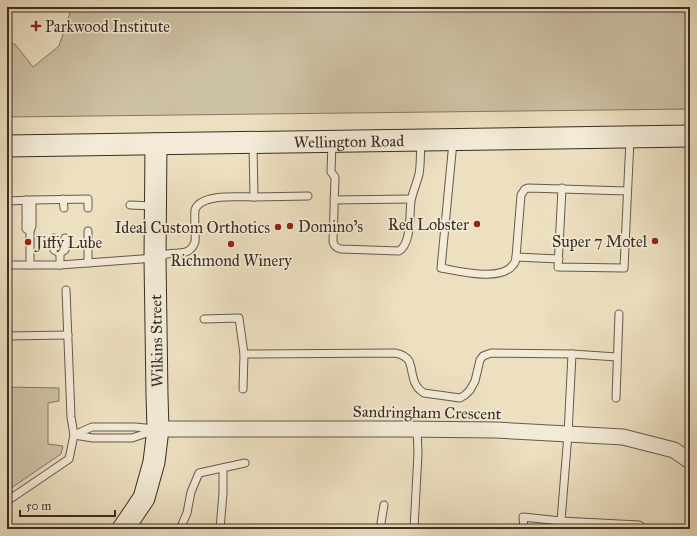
<svg xmlns="http://www.w3.org/2000/svg" width="697" height="536" font-family="'IM FELL Great Primer',serif">
  <style>
    .green { fill: #cec2a6; stroke: #837865 }
    .lines { fill: none; stroke-linecap: round; stroke-linejoin: round }
    .lane-casing { stroke: #655a4b; stroke-width: 9 }
    .street-casing { stroke: #655a4b; stroke-width: 17 }
    .secondary-casing { stroke: #382e24; stroke-width: 23 }
    .lane { stroke: #f3ebd7; stroke-width: 7 }
    .street { stroke: #f3ebd7; stroke-width: 15 }
    .secondary { stroke: #f3ebd7; stroke-width: 21 }
    .poi-dot { fill: #8f2418; stroke: #f3ebd7; stroke-width: 1.5 }
    .labels { text-anchor: middle; stroke-width: 3.5; stroke-linejoin: round; paint-order: stroke }
    .poi-label { font-size: 16px; fill: #382e24; stroke: #f3ebd7; text-anchor: start }
    .street-label { font-size: 16px; fill: #382e24; stroke: #f3ebd7 }
  </style>
  <rect width="100%" height="100%" fill="#ede0c1"/>
  <filter id="stains"><feTurbulence type="fractalNoise" baseFrequency=".005" numOctaves="4"/><feColorMatrix values="0 0 0 0 .2 0 0 0 0 .09 0 0 0 0 .02 0 0 0 .5 -.17"/></filter>
  <radialGradient id="worn" r=".72"><stop offset=".6" stop-color="#630" stop-opacity="0"/><stop offset="1" stop-color="#630" stop-opacity=".3"/></radialGradient>
  <g class="green">
    <path d="M 72,7 L 690,7 L 690,109 L 7,117 L 7,44 L 15,44 L 33,67 L 59,46 Z"/>
    <path d="M 7,387 L 59,388 L 59,401 L 48,403 L 48,444 L 63,446 L 61,454 L 7,491 Z"/>
  </g>
  <g class="lines">
    <g class="lane-casing">
      <g id="lane">
        <path d="M 453,142 L 441,268 C 459,271 500,282 513,265 C 515,263 516,260 516,257 L 521,195 L 525,189 L 528,188 L 627,191"/>
        <path d="M 332,143 L 331,172 L 335,177 L 333,242 C 334,246 336,248 341,249 L 399,251 C 412,243 409,214 411,201 C 413,191 417,183 419,174 C 421,164 420,152 421,142"/>
        <path d="M 562,188 L 558,267 L 624,268 L 630,139"/>
        <path d="M 254,197 L 308,196"/>
        <path d="M 63,199 L 64,208"/>
        <path d="M 26,200 L 26,216"/>
        <path d="M 32,200 L 88,199 L 88,208"/>
        <path d="M 334,200 L 411,199"/>
        <path d="M 7,201 L 32,200 L 32,226 L 30,231 L 30,265 L 7,265"/>
        <path d="M 130,205 L 153,206"/>
        <path d="M 26,220 L 26,229 L 30,231"/>
        <path d="M 54,238 L 54,250 L 60,253"/>
        <path d="M 516,257 L 559,259"/>
        <path d="M 88,263 L 88,231"/>
        <path d="M 30,265 L 60,265 L 155,258 C 159,257 163,255 167,254 C 179,252 190,256 195,242 C 196,233 194,217 195,210 C 200,193 241,197 254,197 L 253,145"/>
        <path d="M 60,265 L 60,253 L 65,250 L 65,238"/>
        <path d="M 204,319 L 239,318 L 244,354 L 243,389"/>
        <path d="M 7,336 L 68,335"/>
        <path d="M 244,354 L 395,353 C 400,354 406,356 409,361 C 410,363 410,365 411,367 C 413,378 414,387 424,393 L 460,398 L 465,395 L 470,390 L 475,381 L 480,360 L 483,356 L 491,353 L 572,354 L 617,357"/>
        <path d="M 616,398 L 619,314"/>
        <path d="M 74,435 L 93,438 L 132,438 L 156,430"/>
        <path d="M 74,435 L 92,427 L 135,427 L 156,429"/>
        <path d="M 7,501 L 69,459 L 74,435 L 71,417 L 66,290"/>
        <path d="M 561,521 L 568,434 L 572,354"/>
        <path d="M 180,529 L 187,513 L 191,492 L 199,473 L 245,463"/>
        <path d="M 220,529 L 223,493 L 223,468"/>
        <path d="M 380,529 L 384,505"/>
        <path d="M 414,529 L 418,453 L 417,429"/>
        <path d="M 524,529 L 523,517 L 561,521 L 639,525 L 645,529"/>
      </g>
    </g>
    <g class="street-casing">
      <path id="street" d="M 158,429 L 402,429 L 495,430 L 623,437 L 674,450 L 690,461"/>
    </g>
    <g class="secondary-casing">
      <g id="secondary">
        <path id="s1" d="M 7,146 L 690,136"/>
        <path d="M 123,529 L 144,498 L 154,462 L 158,429 L 157,395 L 155,258 L 156,144"/>
      </g>
    </g>
    <use href="#lane" class="lane"/>
    <use href="#street" class="street"/>
    <use href="#secondary" class="secondary"/>
  </g>
  <g class="poi-dot">
    <path d="M34 20h4v4h4v4h-4v4h-4v-4h-4v-4h4z"/>
    <circle cx="477" cy="224" r="4"/>
    <circle cx="290" cy="226" r="4"/>
    <circle cx="278" cy="227" r="4"/>
    <circle cx="655" cy="241" r="4"/>
    <circle cx="28" cy="242" r="4"/>
    <circle cx="231" cy="244" r="4"/>
  </g>
  <g class="labels">
    <g class="poi-label">
      <text x="45" y="32">Parkwood Institute</text>
      <text x="469" y="230" text-anchor="end">Red Lobster</text>
      <text x="298" y="232">Domino's</text>
      <text x="270" y="233" text-anchor="end">Ideal Custom Orthotics</text>
      <text x="647" y="247" text-anchor="end">Super 7 Motel</text>
      <text x="36" y="248">Jiffy Lube</text>
      <text x="231" y="266" text-anchor="middle">Richmond Winery</text>
    </g>
    <g class="street-label">
      <text dy="6" stroke="none"><textPath href="#s1" startOffset="342">Wellington Road</textPath></text>
      <text transform="translate(156 341) rotate(-91)" y="6">Wilkins Street</text>
      <text transform="translate(427 412) rotate(1)" y="6">Sandringham Crescent</text>
    </g>
  </g>
  <rect width="697" height="536" fill="none" stroke="#ede0c1" stroke-width="24"/>
  <rect x="8" y="8" width="681" height="520" fill="none" stroke="#382e24" stroke-width="2"/>
  <rect x="12" y="12" width="673" height="512" fill="none" stroke="#382e24"/>
  <path d="M20 510v6h95v-6" fill="none" stroke="#382e24" stroke-width="2"/>
  <text x="26" y="510" font-size="12" fill="#382e24" stroke="#f3ebd7" stroke-width="3" paint-order="stroke">50 m</text>
  <rect width="100%" height="100%" filter="url(#stains)"/>
  <rect width="100%" height="100%" fill="url(#worn)"/>
</svg>
